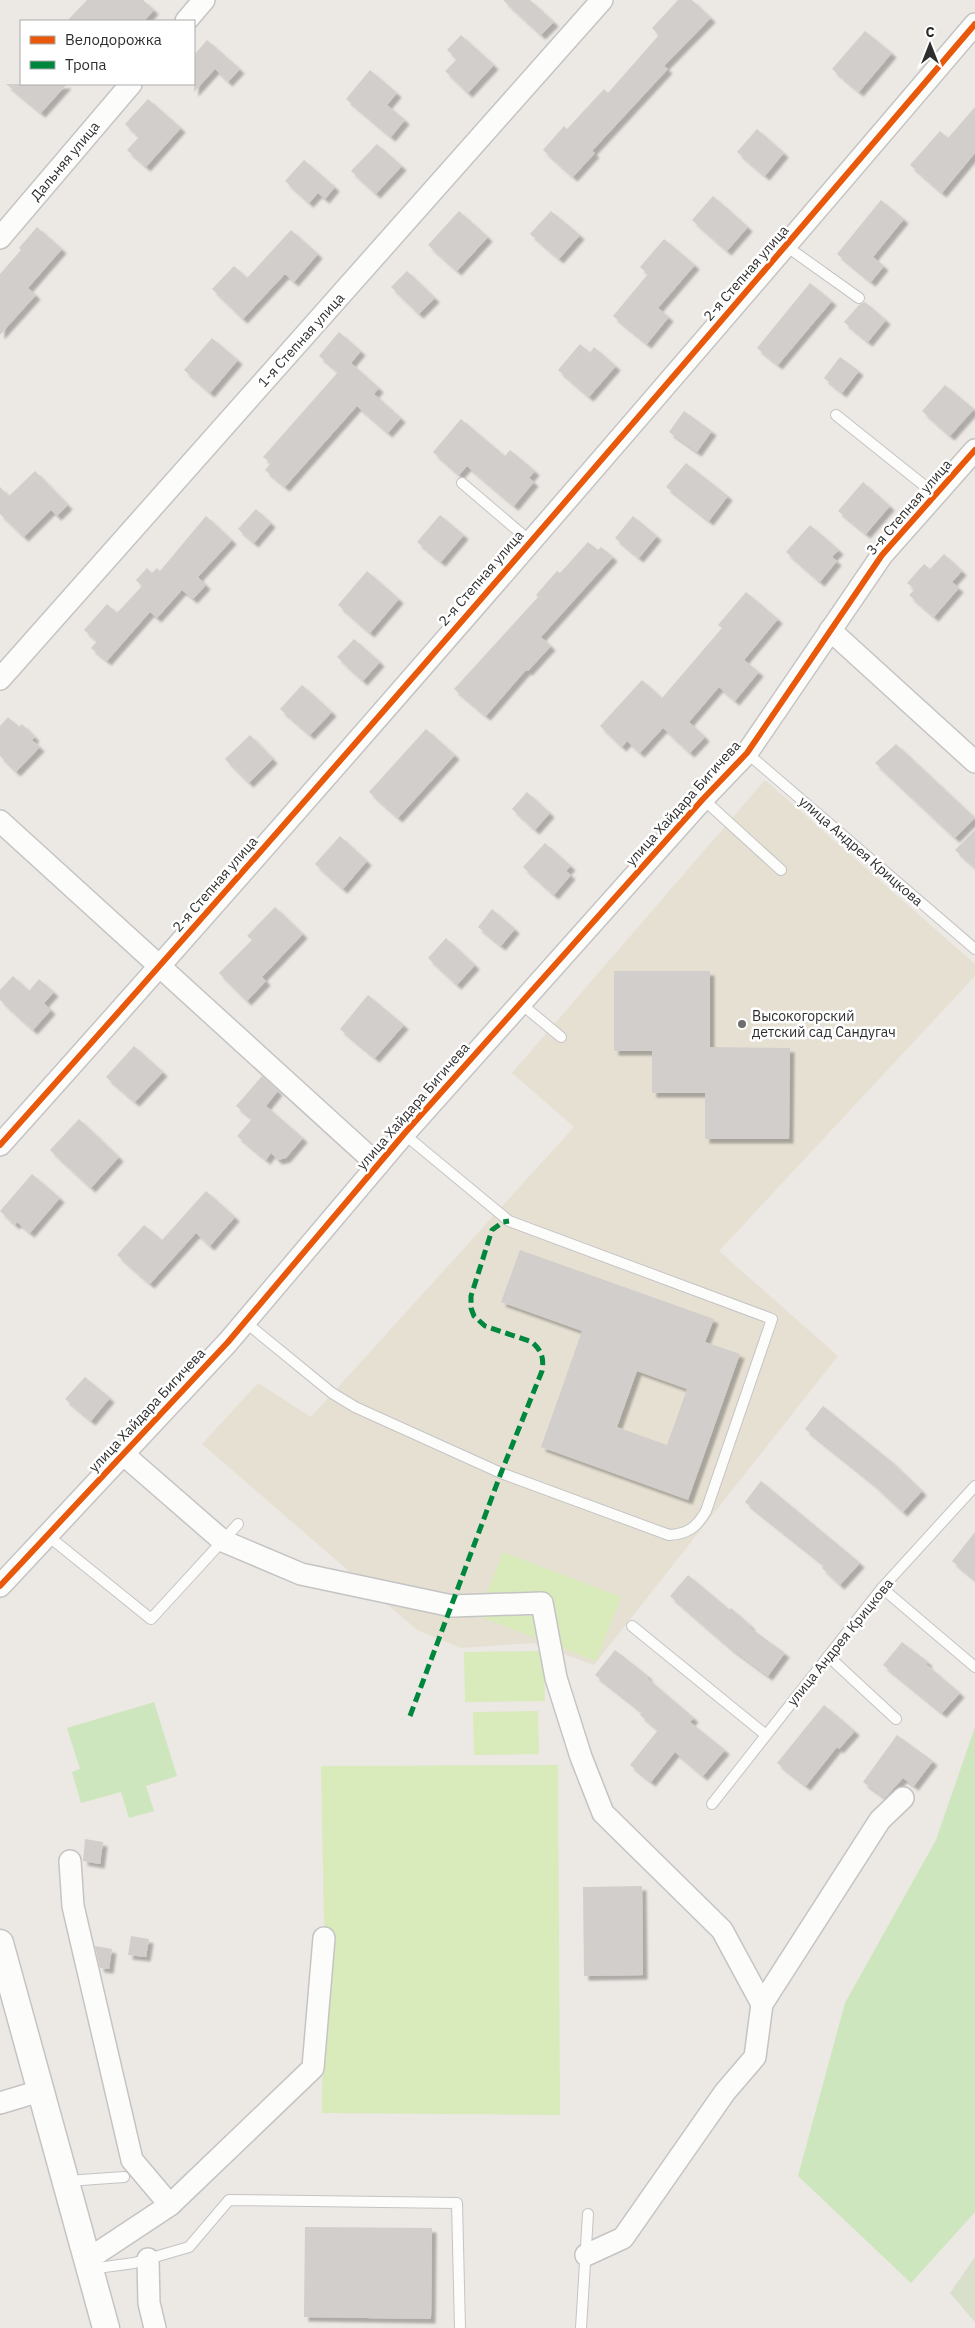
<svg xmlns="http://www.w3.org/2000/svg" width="975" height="2328" font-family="'IBM Plex Sans',sans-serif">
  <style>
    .education { fill: #e6e0d3 }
    .green { fill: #cee6be }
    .cemetery { fill: #d8e0cc }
    .pitch { fill: #d9eabb }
    .building { fill: #d1cecb; fill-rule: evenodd; filter: url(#shadow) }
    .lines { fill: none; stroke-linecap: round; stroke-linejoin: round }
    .service-casing { stroke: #c5c4c5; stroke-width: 12 }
    .minor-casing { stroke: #c5c4c5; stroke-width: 24 }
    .tertiary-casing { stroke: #c5c4c5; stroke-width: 29 }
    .service { stroke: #fcfcfb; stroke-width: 10 }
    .minor { stroke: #fcfcfb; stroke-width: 21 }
    .tertiary { stroke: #fcfcfb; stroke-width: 26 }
    .quiet { stroke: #00873e; stroke-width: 5; stroke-dasharray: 10 5; stroke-linecap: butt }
    .cycleway-casing { stroke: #fff; stroke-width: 9 }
    .cycleway { stroke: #e8590c; stroke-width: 6 }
    .poi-dot { fill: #706f6e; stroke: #fff; stroke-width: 2 }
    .labels { text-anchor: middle; stroke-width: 5; stroke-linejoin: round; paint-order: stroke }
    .street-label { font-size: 14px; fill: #2e2e2e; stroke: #fff }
    .poi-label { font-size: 14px; fill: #2e2e2e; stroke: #fff; text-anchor: start }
  </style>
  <defs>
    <filter id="shadow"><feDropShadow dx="4.5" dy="4.5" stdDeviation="1" flood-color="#0004"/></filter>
  </defs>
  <rect width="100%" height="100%" fill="#ece8e4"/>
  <path class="education" d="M 765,780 L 975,964 L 975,976 L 719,1251 L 838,1356 L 594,1665 L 533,1643 L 461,1648 L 417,1630 L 202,1444 L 258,1383 L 311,1417 L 574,1127 L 512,1073 Z"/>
  <g class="green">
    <path d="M 154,1702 L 177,1776 L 146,1786 L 154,1811 L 129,1818 L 121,1792 L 81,1803 L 72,1772 L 80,1769 L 67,1728 Z"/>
    <path d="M 975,1727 L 975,2212 L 911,2283 L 798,2176 L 845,2003 L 936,1840 Z"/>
  </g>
  <path class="cemetery" d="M 975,2257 L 975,2322 L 950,2293 Z"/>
  <g class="pitch">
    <path d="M 503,1552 L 621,1597 L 596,1661 L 478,1616 Z"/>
    <path d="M 544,1651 L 545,1701 L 465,1702 L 464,1652 Z"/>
    <path d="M 538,1711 L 539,1754 L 474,1755 L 473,1712 Z"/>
    <path d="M 558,1765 L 560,2115 L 322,2113 L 324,1922 L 321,1766 Z"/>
  </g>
  <g class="building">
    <path d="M 87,0 L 143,0 L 154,10 L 144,21 L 67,21 Z"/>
    <path d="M 503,0 L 530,0 L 554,22 L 541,35 Z"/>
    <path d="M 678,0 L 692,0 L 711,18 L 664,66 L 668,69 L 592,151 L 595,153 L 573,177 L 543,150 L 564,126 L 567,129 L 604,89 L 608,93 L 659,35 L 652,28 Z"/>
    <path d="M 865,31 L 892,53 L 859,92 L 832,69 Z"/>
    <path d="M 461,35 L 494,65 L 468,93 L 445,71 L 457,59 L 447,50 Z"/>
    <path d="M 207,40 L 240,69 L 228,82 L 215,69 L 194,92 L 194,55 Z"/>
    <path d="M 370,70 L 397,93 L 387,105 L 405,120 L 391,137 L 346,99 Z"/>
    <path d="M 6,84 L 67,84 L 41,113 Z"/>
    <path d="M 148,99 L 181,128 L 146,167 L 127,150 L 139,137 L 125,124 Z"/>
    <path d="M 975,107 L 975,153 L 942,193 L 910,165 L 940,131 L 948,138 Z"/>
    <path d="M 757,129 L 784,153 L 765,176 L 737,152 Z"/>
    <path d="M 377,144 L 402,166 L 376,194 L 351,171 Z"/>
    <path d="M 304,160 L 335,187 L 325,199 L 318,193 L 309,203 L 285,181 Z"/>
    <path d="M 713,196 L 748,227 L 727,251 L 692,220 Z"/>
    <path d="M 881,200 L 904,219 L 873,257 L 884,266 L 871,282 L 837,254 Z"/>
    <path d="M 459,211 L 488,237 L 457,271 L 428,245 Z"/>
    <path d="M 551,211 L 580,235 L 559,259 L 530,234 Z"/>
    <path d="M 37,227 L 62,249 L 28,288 L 36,295 L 0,335 L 0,274 L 21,250 L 19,248 Z"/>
    <path d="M 291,230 L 318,254 L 294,282 L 285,274 L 243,319 L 212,289 L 234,266 L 247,278 Z"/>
    <path d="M 664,239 L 695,265 L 658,308 L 669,317 L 647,344 L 613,316 L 648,274 L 640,267 Z"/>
    <path d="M 407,271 L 435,298 L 419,314 L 391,287 Z"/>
    <path d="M 810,283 L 832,301 L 778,365 L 757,348 Z"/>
    <path d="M 865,302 L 886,320 L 868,342 L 844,322 L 859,305 Z"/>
    <path d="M 339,332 L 361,351 L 351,363 L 379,388 L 374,394 L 401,418 L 388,433 L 357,406 L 285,487 L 265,470 L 271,463 L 263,457 L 338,372 L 319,356 Z"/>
    <path d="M 212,338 L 238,360 L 210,393 L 184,370 Z"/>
    <path d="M 580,344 L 590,353 L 594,347 L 616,366 L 589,397 L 558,370 Z"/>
    <path d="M 840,357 L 859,371 L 842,393 L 824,378 Z"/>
    <path d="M 945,385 L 974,409 L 950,436 L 922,411 Z"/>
    <path d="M 684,411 L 712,431 L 697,452 L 669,432 Z"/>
    <path d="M 461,419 L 505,456 L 510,450 L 535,471 L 529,478 L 534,482 L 514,506 L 467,466 L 459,475 L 433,452 Z"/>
    <path d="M 686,463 L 728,496 L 709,521 L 666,487 Z"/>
    <path d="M 35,471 L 68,505 L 57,516 L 51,510 L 24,537 L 0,514 L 0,487 L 9,496 Z"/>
    <path d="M 863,482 L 890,506 L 866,534 L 838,511 Z"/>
    <path d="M 256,509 L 271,523 L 254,543 L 238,529 Z"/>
    <path d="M 440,515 L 464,535 L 441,562 L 417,542 Z"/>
    <path d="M 206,516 L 232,540 L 198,577 L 206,585 L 193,599 L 182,590 L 157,618 L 150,612 L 107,661 L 91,648 L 97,641 L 84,630 L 107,604 L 117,613 L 142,586 L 136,580 L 147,568 L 152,573 L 157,568 L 160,571 Z"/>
    <path d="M 633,516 L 657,536 L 639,558 L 615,538 Z"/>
    <path d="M 810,525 L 839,550 L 832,557 L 837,561 L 820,582 L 786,552 Z"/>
    <path d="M 588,542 L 598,550 L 601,547 L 613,557 L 541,637 L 551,646 L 528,671 L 526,670 L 486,716 L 454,689 L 538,597 L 536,595 L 557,571 L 560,573 Z"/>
    <path d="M 944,554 L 962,571 L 952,582 L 959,588 L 934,617 L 909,595 L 915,589 L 907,583 L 924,564 L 930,569 Z"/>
    <path d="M 367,571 L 399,599 L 370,633 L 338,605 Z"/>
    <path d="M 746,592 L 778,619 L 744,660 L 759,672 L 735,701 L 719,687 L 689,722 L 705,737 L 690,753 L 663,728 L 640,753 L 627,741 L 622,747 L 600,726 L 642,680 L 662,698 L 722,628 L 718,625 Z"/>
    <path d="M 354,639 L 380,662 L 363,681 L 337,657 Z"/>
    <path d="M 302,685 L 332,712 L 310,735 L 280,709 Z"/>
    <path d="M 8,717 L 19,727 L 22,724 L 35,737 L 32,740 L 40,747 L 16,772 L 0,756 L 0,726 Z"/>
    <path d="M 426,729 L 455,755 L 398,818 L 369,792 Z"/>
    <path d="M 250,735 L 273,759 L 249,783 L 225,759 Z"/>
    <path d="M 896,744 L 975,818 L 955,838 L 875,763 Z"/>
    <path d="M 527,792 L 550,813 L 535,830 L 512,809 Z"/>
    <path d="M 975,830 L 975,868 L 955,850 Z"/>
    <path d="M 340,836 L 367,861 L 343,889 L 315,864 Z"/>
    <path d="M 545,843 L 571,866 L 566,871 L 571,875 L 554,895 L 523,867 Z"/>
    <path d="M 275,907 L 303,934 L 262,977 L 266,981 L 247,1001 L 219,973 L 252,940 L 247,936 Z"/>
    <path d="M 492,909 L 515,929 L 501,946 L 478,927 Z"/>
    <path d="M 446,938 L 475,965 L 457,985 L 428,958 Z"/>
    <path d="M 614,971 L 710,971 L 710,1047 L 790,1048 L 789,1139 L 705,1139 L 705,1093 L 652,1093 L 652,1051 L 614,1051 Z"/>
    <path d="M 13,976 L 29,991 L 39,979 L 54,992 L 44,1003 L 51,1010 L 33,1030 L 0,1000 L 0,990 Z"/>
    <path d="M 368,995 L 404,1025 L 375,1058 L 340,1029 Z"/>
    <path d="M 134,1046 L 163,1072 L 135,1102 L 106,1077 Z"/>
    <path d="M 262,1076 L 278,1091 L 266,1106 L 303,1138 L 286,1158 L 278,1160 L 271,1153 L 266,1160 L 237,1136 L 252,1119 L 236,1106 Z"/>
    <path d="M 79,1119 L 119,1157 L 91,1188 L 50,1150 Z"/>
    <path d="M 32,1174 L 60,1198 L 30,1233 L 17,1222 L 15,1225 L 0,1211 Z"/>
    <path d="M 206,1191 L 235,1217 L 210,1246 L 196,1233 L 150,1284 L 117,1255 L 144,1225 L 162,1240 Z"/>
    <path d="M 520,1250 L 714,1319 L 705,1342 L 740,1354 L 688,1500 L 541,1447 L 582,1331 L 501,1302 ZM 637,1371 L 687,1389 L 667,1445 L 617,1427 Z"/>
    <path d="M 85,1377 L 110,1398 L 91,1421 L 65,1399 Z"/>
    <path d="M 823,1406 L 892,1462 L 922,1491 L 903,1512 L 871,1482 L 805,1429 Z"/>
    <path d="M 761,1481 L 860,1563 L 840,1585 L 822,1568 L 824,1565 L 745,1502 Z"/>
    <path d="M 975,1532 L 975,1580 L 952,1561 Z"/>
    <path d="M 688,1575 L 730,1610 L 731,1608 L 751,1626 L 749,1627 L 785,1653 L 768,1676 L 730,1648 L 670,1596 Z"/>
    <path d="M 902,1642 L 928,1662 L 926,1664 L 960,1693 L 942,1713 L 883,1665 Z"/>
    <path d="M 615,1650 L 648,1676 L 647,1678 L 694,1718 L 690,1722 L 725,1750 L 703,1776 L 675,1752 L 651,1782 L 630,1765 L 658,1730 L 640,1715 L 642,1712 L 595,1675 Z"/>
    <path d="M 824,1705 L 855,1731 L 839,1749 L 837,1747 L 806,1786 L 777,1763 Z"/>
    <path d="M 897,1735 L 933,1761 L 914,1786 L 903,1778 L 885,1798 L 863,1782 Z"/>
    <path d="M 85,1839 L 103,1842 L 100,1864 L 83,1861 Z"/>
    <path d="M 642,1886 L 643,1975 L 584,1976 L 583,1887 Z"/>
    <path d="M 131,1936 L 149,1939 L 146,1957 L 128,1955 Z"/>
    <path d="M 95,1946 L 112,1949 L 109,1969 L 100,1968 Z"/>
    <path d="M 305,2227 L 432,2228 L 431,2319 L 304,2317 Z"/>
  </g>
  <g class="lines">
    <g class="service-casing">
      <g id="service">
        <path d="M 786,246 L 859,298"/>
        <path d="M 836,415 L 936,495"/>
        <path d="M 462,483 L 530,541"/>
        <path d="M 747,753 L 975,949"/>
        <path d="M 703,799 L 781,870"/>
        <path d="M 520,1003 L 561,1037"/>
        <path d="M 244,1321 L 332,1393 L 355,1407 L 501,1473 L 669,1535 C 688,1534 697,1527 706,1511 L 772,1319 L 509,1221 L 404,1134"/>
        <path d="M 47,1535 L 151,1619 L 238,1524"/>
        <path d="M 882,1588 L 975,1667"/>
        <path d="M 632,1626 L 766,1735"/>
        <path d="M 828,1656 L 896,1719"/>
        <path d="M 712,1804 L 882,1588 L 975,1486"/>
        <path d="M 67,2181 L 124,2177"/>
        <path d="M 90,2269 L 134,2263 L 189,2247 L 229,2200 L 457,2203 L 460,2328"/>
        <path d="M 581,2328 L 588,2214"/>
      </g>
    </g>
    <g class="minor-casing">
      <g id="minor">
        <path d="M 186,21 L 204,0"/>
        <path d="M 0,238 L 131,84"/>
        <path d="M 830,630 L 975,762"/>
        <path d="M 0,679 L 602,0"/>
        <path d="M 0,821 L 378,1165"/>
        <path d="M 0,1145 C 331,776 654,401 975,24"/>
        <path d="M 123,1454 L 223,1541 L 301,1574 L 452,1606 L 542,1603 L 556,1678 L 581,1757 L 603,1813 L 722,1930 L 762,2004"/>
        <path d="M 0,1586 L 228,1342 L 404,1134 L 703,799 L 747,753 L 882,555 L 975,450"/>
        <path d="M 70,1861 L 73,1906 L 132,2160 L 170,2205"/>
        <path d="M 0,2103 L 40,2091"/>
        <path d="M 586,2255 L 623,2238 L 725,2092 L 755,2057 L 762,2004 L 880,1820 L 903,1798"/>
        <path d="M 148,2259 L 149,2303 L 155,2328"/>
        <path d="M 87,2260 L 170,2205 L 313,2068 L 324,1938"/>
      </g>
    </g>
    <g class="tertiary-casing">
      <path id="tertiary" d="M 0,1943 L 106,2328"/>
    </g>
    <use href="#service" class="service"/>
    <use href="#minor" class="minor"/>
    <use href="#tertiary" class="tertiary"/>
    <path class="quiet" d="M 410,1716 L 501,1473 L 542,1371 C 544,1358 542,1351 532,1342 L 485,1326 L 474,1316 L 471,1308 L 471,1296 L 492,1230 L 503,1222 L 509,1221"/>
    <g class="cycleway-casing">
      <g id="cycleway">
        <path d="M 0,1145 C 331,776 654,401 975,24"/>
        <path d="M 0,1586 L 228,1342 L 404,1134 L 703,799 L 747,753 L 882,555 L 975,450"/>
      </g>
    </g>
    <use href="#cycleway" class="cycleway"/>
  </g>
  <circle class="poi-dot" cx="742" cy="1024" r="5"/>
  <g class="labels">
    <g class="street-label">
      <text transform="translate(65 161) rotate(-50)" y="5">Дальняя улица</text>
      <text transform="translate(746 273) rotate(-49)" y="5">2-я Степная улица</text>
      <text transform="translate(301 340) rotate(-48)" y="5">1-я Степная улица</text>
      <text transform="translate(909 507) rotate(-49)" y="5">3-я Степная улица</text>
      <text transform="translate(481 578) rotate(-49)" y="5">2-я Степная улица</text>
      <text transform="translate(683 803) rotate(-48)" y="5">улица Хайдара Бигичева</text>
      <text transform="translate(861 851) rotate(41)" y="5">улица Андрея Крицкова</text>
      <text transform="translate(215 884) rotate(-49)" y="5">2-я Степная улица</text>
      <text transform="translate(413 1106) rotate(-49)" y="5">улица Хайдара Бигичева</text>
      <text transform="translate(147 1410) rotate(-47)" y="5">улица Хайдара Бигичева</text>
      <text transform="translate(840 1642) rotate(-51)" y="5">улица Андрея Крицкова</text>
    </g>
    <g class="poi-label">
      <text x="752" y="1021">Высокогорский<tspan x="752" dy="16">детский сад Сандугач</tspan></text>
    </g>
  </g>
  <rect x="20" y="20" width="175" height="65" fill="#ffffff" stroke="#ababab"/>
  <rect x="30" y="36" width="25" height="8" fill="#e8590c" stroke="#ababab"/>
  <text x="65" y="45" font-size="15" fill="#2e2e2e">Велодорожка</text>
  <rect x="30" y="61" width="25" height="8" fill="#00873e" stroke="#ababab"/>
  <text x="65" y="70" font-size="15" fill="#2e2e2e">Тропа</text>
  <g transform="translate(930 45)" stroke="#ffffff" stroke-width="4" paint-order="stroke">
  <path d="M0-4L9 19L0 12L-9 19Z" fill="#2e2e2e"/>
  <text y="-8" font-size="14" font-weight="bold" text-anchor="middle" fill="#2e2e2e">С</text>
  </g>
</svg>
